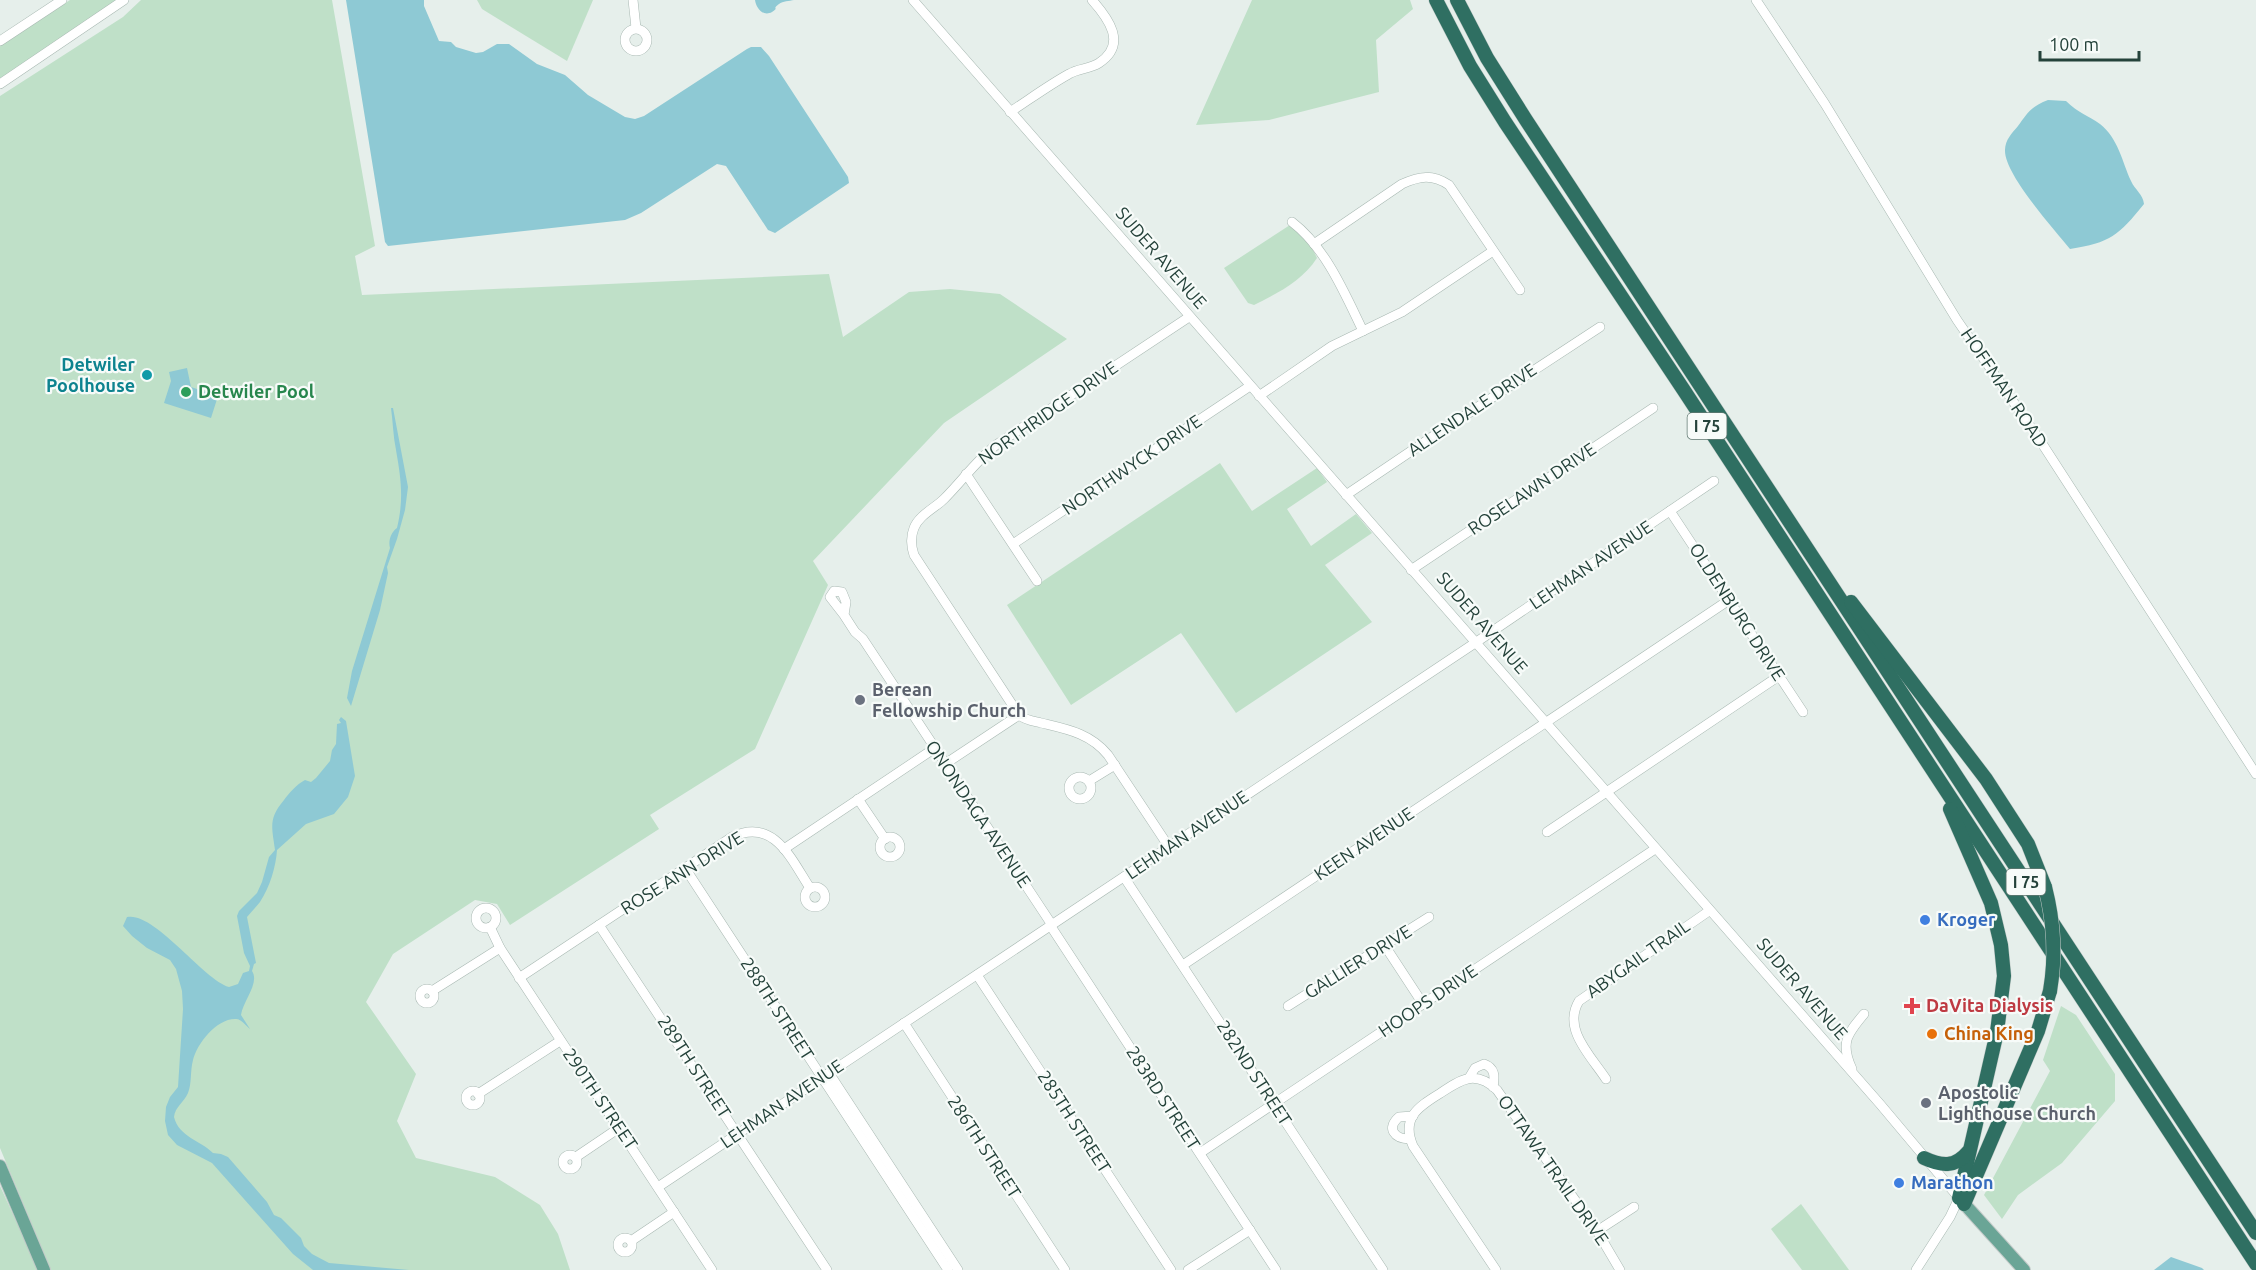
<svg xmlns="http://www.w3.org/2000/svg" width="2256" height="1270" font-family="Ubuntu,sans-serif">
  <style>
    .green { fill: #bfe0c8 }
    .water { fill: #8ec9d4 }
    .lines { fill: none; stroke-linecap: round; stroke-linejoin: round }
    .minor-casing { stroke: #a8b8b2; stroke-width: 10 }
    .major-casing { stroke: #c2cac8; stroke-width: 14 }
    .highway-casing { stroke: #c2cac8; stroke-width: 15 }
    .minor { stroke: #fff; stroke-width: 9 }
    .major { stroke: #6aa596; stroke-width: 12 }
    .highway { stroke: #2f6f62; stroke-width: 14 }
    .highway-bridge-casing { stroke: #c2cac8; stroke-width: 15; stroke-linecap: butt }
    .highway-bridge { stroke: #2f6f62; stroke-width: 14 }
    .culture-dot { fill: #0f9aa8; stroke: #f7fbf9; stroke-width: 2 }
    .leisure-dot { fill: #2e9e5b; stroke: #f7fbf9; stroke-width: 2 }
    .worship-dot { fill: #6b7280; stroke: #f7fbf9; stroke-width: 2 }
    .shop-dot { fill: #3f7fe0; stroke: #f7fbf9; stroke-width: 2 }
    .health-dot { fill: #e0444e; stroke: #f7fbf9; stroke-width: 2 }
    .food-dot { fill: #e8710a; stroke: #f7fbf9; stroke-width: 2 }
    .labels { text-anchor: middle; stroke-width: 4.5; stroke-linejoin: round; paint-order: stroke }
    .shield { fill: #f7fbf9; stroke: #637a73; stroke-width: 1.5 }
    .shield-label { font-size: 16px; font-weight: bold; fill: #24423a }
    .street-label { font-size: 18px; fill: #24423a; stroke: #f7fbf9 }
    .culture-label { font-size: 18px; font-weight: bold; fill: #0d838f; stroke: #f7fbf9; text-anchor: end }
    .leisure-label { font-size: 18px; font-weight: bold; fill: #27864d; stroke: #f7fbf9; text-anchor: start }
    .worship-label { font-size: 18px; font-weight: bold; fill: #5b616d; stroke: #f7fbf9; text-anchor: start }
    .shop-label { font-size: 18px; font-weight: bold; fill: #366cbe; stroke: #f7fbf9; text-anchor: start }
    .health-label { font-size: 18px; font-weight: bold; fill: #be3a42; stroke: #f7fbf9; text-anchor: start }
    .food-label { font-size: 18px; font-weight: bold; fill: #c56008; stroke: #f7fbf9; text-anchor: start }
  </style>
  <rect width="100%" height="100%" fill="#e6efeb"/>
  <g class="green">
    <path d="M 70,0 L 117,0 L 0,79 L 0,46 Z"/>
    <path d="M 141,0 L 332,0 L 375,246 L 355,256 L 362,295 L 829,274 L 843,337 L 909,292 L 950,289 L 1000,294 L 1067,339 L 944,423 L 813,561 L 828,585 L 755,749 L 650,815 L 659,829 L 510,925 L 497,904 L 475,900 L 393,954 L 366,1002 L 416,1074 L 397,1121 L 416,1158 L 495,1177 L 540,1205 L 558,1234 L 570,1270 L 51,1270 L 0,1148 L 0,96 L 123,17 Z"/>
    <path d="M 477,0 L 593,0 L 567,61 L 482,9 Z"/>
    <path d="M 1252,0 L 1410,0 L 1413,9 L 1376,40 L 1379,92 L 1269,120 L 1196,125 Z"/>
    <path d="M 1290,225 L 1311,246 L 1317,258 C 1302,281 1278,293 1254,305 L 1248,303 L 1224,268 Z"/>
    <path d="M 1220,463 L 1252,511 L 1317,468 L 1327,482 L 1287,509 L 1311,546 L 1356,514 L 1372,533 L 1325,565 L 1372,622 L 1236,713 L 1181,633 L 1071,705 L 1007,605 Z"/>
    <path d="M 2061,1006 L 2076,1015 L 2115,1074 L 2115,1101 L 2062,1163 L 2018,1195 L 2002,1219 L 1984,1195 L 2050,1071 L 2043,1060 Z"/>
    <path d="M 0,1186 L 34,1260 L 38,1270 L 0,1270 Z"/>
    <path d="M 1801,1204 L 1849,1270 L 1802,1270 L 1771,1229 Z"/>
  </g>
  <g class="water">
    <path d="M 346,0 L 424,0 L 424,6 L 439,41 L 451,42 L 456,47 L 476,53 L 483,52 L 497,44 L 509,44 L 537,64 L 565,75 L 588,95 L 625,117 L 635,119 L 644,116 L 747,49 L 751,47 L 761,47 L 769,56 L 848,177 L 849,183 L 775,233 L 768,230 L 726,166 L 717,164 L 641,213 L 625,220 L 388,246 L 385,242 Z"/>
    <path d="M 755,0 L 794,0 C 789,1 783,1 779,4 C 771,10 780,7 772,12 C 763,17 756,8 755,0 Z"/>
    <path d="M 2048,100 L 2066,101 C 2079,114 2088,115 2100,124 C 2118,138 2122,161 2131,181 C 2135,190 2143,194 2144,204 C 2119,235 2110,243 2070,249 C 2054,229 2004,174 2005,150 C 2005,140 2012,133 2018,126 C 2028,112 2032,106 2048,100 Z"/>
    <path d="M 187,368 L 191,387 L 218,396 L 211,418 L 164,403 L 171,381 L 169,372 Z"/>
    <path d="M 391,408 L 393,408 L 408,487 L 405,510 L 397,539 L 387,567 L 388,573 L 380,610 L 351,706 L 347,698 L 352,671 L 390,548 C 388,541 391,532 397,528 C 404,499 401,479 396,450 C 393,436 393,422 391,408 Z"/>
    <path d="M 341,717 L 346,721 L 355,776 L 348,797 L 334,814 L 306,824 L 277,850 C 276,866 270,887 260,902 C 256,907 251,912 247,917 L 256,963 L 254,964 L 252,971 C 260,983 243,1001 241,1015 L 250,1029 C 246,1026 241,1018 235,1019 C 216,1019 197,1044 193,1060 C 190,1071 192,1083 188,1093 C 184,1102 175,1107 174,1117 C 179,1137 200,1140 213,1153 L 221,1154 L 228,1157 L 267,1202 L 274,1215 L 281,1218 L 301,1238 L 304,1246 L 312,1254 L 329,1263 L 409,1270 L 313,1270 L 293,1254 L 212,1163 L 177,1145 L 168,1135 L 165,1121 L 166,1107 L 170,1097 L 178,1087 L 183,1009 L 182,991 L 176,969 L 170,960 L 147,948 L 132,936 L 123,926 L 127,917 C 154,911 203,979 229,987 L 238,984 L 243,973 L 249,971 L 250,966 L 244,953 L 237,916 L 239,911 L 257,893 L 262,882 L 269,857 L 275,850 C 272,827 268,819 284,800 C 290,792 296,785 305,780 L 311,782 L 316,778 L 330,761 L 332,750 L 336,744 L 337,724 L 341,723 L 339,720 Z"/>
    <path d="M 2171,1257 L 2202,1268 L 2204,1270 L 2154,1270 Z"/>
  </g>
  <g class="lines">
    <g class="minor-casing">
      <g id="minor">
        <path d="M 633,0 L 636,28"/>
        <path d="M 913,0 L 1880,1104 L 1959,1198 L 1950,1217 L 1916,1270"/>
        <path d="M 1756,0 L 1825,104 L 1957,320 L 2043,445 L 2256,774"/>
        <circle cx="636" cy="40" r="11"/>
        <path d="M 0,41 L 62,0"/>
        <path d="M 0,84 L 124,0"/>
        <path d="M 1010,112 C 1030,99 1049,85 1069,74 C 1079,68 1090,69 1099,63 C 1128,44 1108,18 1092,0"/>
        <path d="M 1292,222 C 1326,248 1345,294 1363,331"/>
        <path d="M 1314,244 L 1402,184 C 1420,176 1432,174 1449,185 L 1520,290"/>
        <path d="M 1259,396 L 1332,346 L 1402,312 L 1493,251"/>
        <path d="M 966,474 L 1037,581"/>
        <path d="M 1346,495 L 1432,437 L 1600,327"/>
        <path d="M 1670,511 L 1803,712"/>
        <path d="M 1013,544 L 1250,386"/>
        <path d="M 1411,570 L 1653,408"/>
        <path d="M 844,615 L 830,597 L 834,591 L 842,592 L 846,602 L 844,615 L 855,632 L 863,639 L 1052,925"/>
        <path d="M 945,764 L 1019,715"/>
        <circle cx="1080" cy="788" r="11"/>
        <path d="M 1089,781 L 1115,765"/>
        <path d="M 858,799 L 885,839"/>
        <path d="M 1547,832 L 1779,676"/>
        <circle cx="890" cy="847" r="10"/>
        <path d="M 1169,847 L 1108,755 C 1090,733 1066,729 1041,723 C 1033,721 1025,720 1019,715 L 914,555 C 911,546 910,538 914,528 C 919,515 935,508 944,499 C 962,481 976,461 996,445 L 1189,317"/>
        <path d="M 784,849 L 935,748"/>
        <path d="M 685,868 L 948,1270"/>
        <path d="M 1124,877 L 1383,1270"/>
        <circle cx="815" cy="897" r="10"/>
        <circle cx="486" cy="918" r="10"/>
        <path d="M 599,925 L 827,1270"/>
        <path d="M 1050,925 L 1276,1270"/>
        <path d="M 490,927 L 500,948 L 712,1270"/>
        <path d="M 1385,946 L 1423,1004"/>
        <path d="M 1183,965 L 1729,600"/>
        <path d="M 977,975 L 1171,1270"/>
        <path d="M 519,978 L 732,837 C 774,817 791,859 810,888"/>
        <circle cx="427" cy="996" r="7"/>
        <path d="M 432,991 L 500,948"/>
        <path d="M 1288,1006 L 1429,917"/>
        <path d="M 904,1023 L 1065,1270"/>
        <path d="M 1852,1069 C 1840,1043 1847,1034 1864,1014"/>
        <path d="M 829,1073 L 958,1270"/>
        <path d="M 1469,1078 L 1475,1068 L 1484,1064 C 1495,1068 1495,1076 1493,1087"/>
        <path d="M 1606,1079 C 1591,1056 1562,1029 1579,1001 L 1709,911"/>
        <circle cx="473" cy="1098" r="7"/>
        <path d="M 478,1094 L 560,1041"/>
        <path d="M 1410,1139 C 1394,1139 1386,1128 1399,1117 L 1413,1116"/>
        <path d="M 1200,1153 L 1655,849"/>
        <circle cx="570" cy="1162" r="7"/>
        <path d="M 576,1157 L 619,1128"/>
        <path d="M 658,1187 L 1475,643 L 1714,481"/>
        <path d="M 1597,1231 L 1634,1207"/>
        <circle cx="625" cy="1245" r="7"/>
        <path d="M 631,1241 L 674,1212"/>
        <path d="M 1188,1270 L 1250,1230"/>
        <path d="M 1496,1270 L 1413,1146 C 1401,1118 1418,1107 1439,1094 C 1460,1080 1475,1069 1497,1090 L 1597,1231 L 1620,1270"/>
      </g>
    </g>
    <g class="major-casing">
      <g id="major">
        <path d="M 0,1166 L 44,1270"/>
        <path d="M 1959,1198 L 2024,1270"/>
      </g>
    </g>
    <g class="highway-casing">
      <g id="highway">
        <path d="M 1436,0 L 1470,66 L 1505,122 L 1683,389 L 2256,1264"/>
        <path d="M 1457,0 L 1487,58 L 1526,120 L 2256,1233"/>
        <path d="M 1851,602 L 1986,779 L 2028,844 L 2045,887"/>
        <path d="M 1950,809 L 1991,903 L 2001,945 L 2004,976 L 1997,1032 L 1959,1198"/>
        <path d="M 1924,1158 C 1941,1166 1955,1168 1968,1152"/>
        <path d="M 1964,1204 L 2038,1031 L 2050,991"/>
      </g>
    </g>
    <use href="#minor" class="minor"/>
    <use href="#major" class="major"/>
    <use href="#highway" class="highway"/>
    <g class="highway-bridge-casing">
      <path id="highway-bridge" d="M 2045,887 C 2054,922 2056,956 2050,991"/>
    </g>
    <use href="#highway-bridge" class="highway-bridge"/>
  </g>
  <circle class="culture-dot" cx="147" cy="375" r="6"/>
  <circle class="leisure-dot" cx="186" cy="392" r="6"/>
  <g class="worship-dot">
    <circle cx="860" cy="700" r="6"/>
    <circle cx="1926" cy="1103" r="6"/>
  </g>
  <g class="shop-dot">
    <circle cx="1925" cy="920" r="6"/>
    <circle cx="1899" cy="1183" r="6"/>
  </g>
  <path class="health-dot" d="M1909 997h6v6h6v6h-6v6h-6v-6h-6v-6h6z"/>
  <circle class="food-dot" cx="1932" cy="1034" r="6"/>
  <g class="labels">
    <g class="shield">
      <rect x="1687.5" y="413" width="39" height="26" rx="4.5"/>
      <rect x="2006.5" y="869" width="39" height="26" rx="4.5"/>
    </g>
    <g class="shield-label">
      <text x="1707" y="432">I 75</text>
      <text x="2026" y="888">I 75</text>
    </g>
    <g class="street-label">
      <text transform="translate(1161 258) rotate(49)" y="6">SUDER AVENUE</text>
      <text transform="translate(2004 388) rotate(56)" y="6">HOFFMAN ROAD</text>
      <text transform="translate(1472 410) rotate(-34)" y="6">ALLENDALE DRIVE</text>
      <text transform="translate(1048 413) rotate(-35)" y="6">NORTHRIDGE DRIVE</text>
      <text transform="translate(1132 465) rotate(-34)" y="6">NORTHWYCK DRIVE</text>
      <text transform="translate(1532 489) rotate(-34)" y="6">ROSELAWN DRIVE</text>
      <text transform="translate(1591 565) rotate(-34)" y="6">LEHMAN AVENUE</text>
      <text transform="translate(1737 612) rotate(57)" y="6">OLDENBURG DRIVE</text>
      <text transform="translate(1482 623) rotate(49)" y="6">SUDER AVENUE</text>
      <text transform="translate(978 814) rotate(56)" y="6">ONONDAGA AVENUE</text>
      <text transform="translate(1187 835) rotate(-34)" y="6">LEHMAN AVENUE</text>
      <text transform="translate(1364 844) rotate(-34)" y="6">KEEN AVENUE</text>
      <text transform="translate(682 873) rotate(-32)" y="6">ROSE ANN DRIVE</text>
      <text transform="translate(1638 959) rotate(-35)" y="6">ABYGAIL TRAIL</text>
      <text transform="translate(1358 962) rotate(-32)" y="6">GALLIER DRIVE</text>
      <text transform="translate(1802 989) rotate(49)" y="6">SUDER AVENUE</text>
      <text transform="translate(1428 1001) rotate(-34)" y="6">HOOPS DRIVE</text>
      <text transform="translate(777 1009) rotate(57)" y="6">288TH STREET</text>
      <text transform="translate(694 1067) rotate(57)" y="6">289TH STREET</text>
      <text transform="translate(1254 1073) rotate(57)" y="6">282ND STREET</text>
      <text transform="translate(1163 1098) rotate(57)" y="6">283RD STREET</text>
      <text transform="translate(600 1099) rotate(56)" y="6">290TH STREET</text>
      <text transform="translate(782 1104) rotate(-34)" y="6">LEHMAN AVENUE</text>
      <text transform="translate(1074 1122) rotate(57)" y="6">285TH STREET</text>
      <text transform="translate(984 1147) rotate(57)" y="6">286TH STREET</text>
      <text transform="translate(1553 1170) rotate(55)" y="6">OTTAWA TRAIL DRIVE</text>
    </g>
    <g class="culture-label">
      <text x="135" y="371">Detwiler<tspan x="135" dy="21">Poolhouse</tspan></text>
    </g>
    <g class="leisure-label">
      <text x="198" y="398">Detwiler Pool</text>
    </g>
    <g class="worship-label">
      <text x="872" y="696">Berean<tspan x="872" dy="21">Fellowship Church</tspan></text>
      <text x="1938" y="1099">Apostolic<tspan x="1938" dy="21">Lighthouse Church</tspan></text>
    </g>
    <g class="shop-label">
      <text x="1937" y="926">Kroger</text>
      <text x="1911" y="1189">Marathon</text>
    </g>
    <g class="health-label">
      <text x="1926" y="1012">DaVita Dialysis</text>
    </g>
    <g class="food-label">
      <text x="1944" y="1040">China King</text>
    </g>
  </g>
  <path d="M2040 51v9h99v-9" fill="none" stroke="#24423a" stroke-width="3"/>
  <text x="2049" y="51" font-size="18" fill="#24423a" stroke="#f7fbf9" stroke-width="4.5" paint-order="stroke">100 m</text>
</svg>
